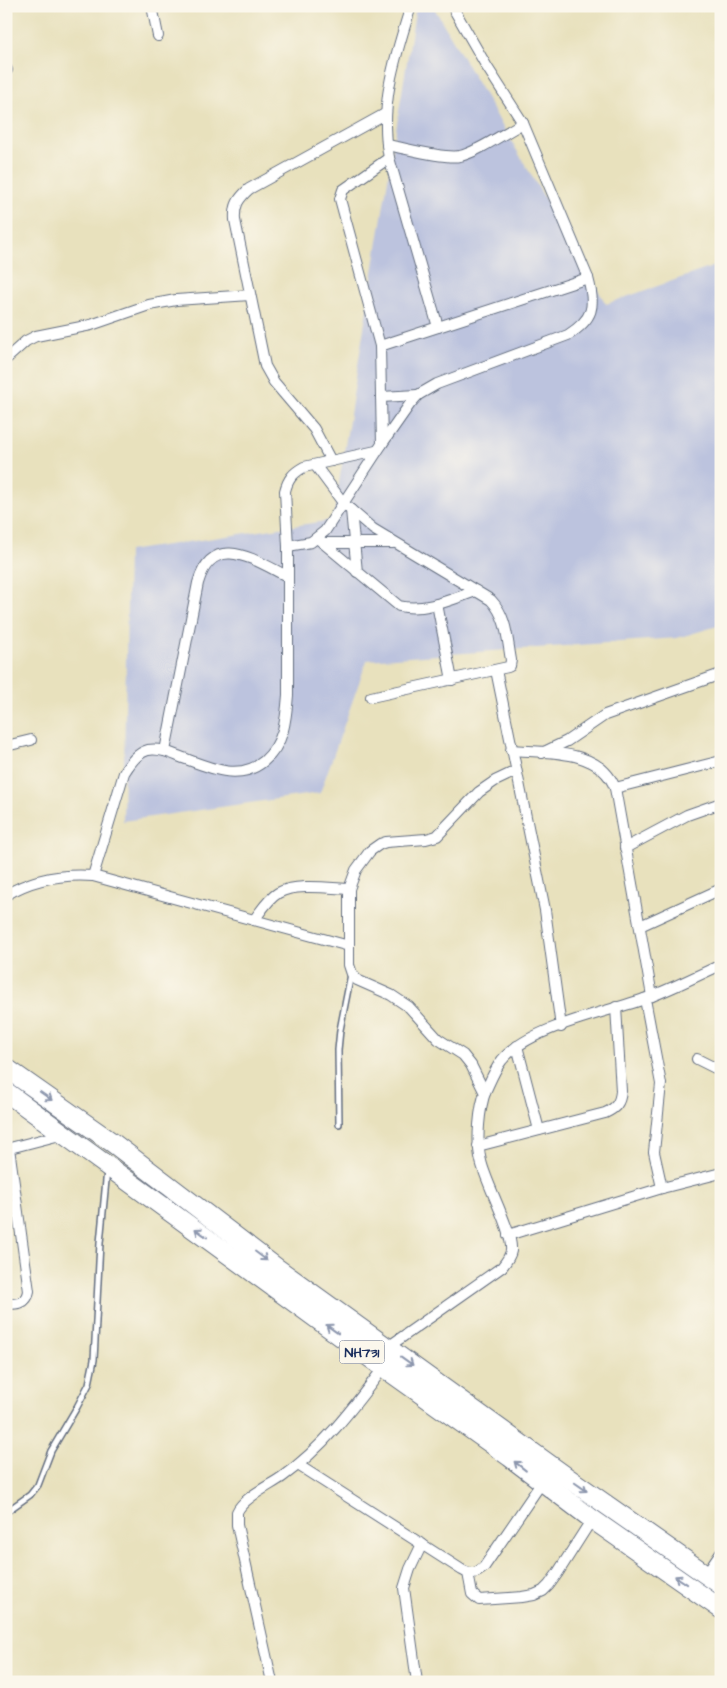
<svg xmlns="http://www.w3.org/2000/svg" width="727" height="1688" font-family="'Architects Daughter',sans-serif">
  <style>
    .industrial { fill: #bcc3de }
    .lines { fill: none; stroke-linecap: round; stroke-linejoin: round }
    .lane-casing { stroke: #636d7f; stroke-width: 8 }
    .street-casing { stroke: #636d7f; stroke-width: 12 }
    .highway-casing { stroke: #636d7f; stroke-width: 21 }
    .lane { stroke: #fff; stroke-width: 5 }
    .street { stroke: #fff; stroke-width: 10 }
    .highway { stroke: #fff; stroke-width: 19 }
    .oneway { stroke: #8d97ae }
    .labels { text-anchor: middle; stroke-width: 4; stroke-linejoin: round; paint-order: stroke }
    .shield { fill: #fbf7ec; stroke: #5e6b89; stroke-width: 1 }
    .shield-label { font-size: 14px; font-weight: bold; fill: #1b2f5e }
  </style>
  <rect width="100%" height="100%" fill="#fbf7ec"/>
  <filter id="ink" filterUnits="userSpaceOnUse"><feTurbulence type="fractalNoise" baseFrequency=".02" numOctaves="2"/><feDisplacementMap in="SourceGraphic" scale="10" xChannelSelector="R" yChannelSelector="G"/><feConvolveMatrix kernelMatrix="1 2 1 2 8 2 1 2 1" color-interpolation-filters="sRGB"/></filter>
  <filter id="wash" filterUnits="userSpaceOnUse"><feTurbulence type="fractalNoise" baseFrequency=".0096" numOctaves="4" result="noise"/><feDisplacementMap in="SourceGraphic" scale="20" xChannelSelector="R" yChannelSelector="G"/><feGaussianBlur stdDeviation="1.12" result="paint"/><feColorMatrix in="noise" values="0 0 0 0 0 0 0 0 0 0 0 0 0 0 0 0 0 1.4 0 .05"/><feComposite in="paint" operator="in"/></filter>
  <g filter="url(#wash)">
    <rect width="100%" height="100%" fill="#e8e1bd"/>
    <path class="industrial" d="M 416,6 L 433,6 L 606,304 L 721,264 L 721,625 L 677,638 L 367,660 L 320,793 L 123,821 L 128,551 L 333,520 Z"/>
  </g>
  <g filter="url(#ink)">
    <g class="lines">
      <g class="lane-casing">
        <g id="lane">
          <path d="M 339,1124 L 338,1050 L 340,1030 L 351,974"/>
          <path d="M 6,1512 L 30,1495 L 38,1485 L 51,1451 L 77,1407 L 89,1384 L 94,1360 L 100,1243 L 107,1170"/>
        </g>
      </g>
      <g class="street-casing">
        <g id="street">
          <path d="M 152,6 L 158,36"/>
          <path d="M 411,6 C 395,57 379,105 389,158 L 438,327"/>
          <path d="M 6,68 L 7,70"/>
          <path d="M 387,145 C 405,148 443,159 460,156 C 478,152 506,132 523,123"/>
          <path d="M 380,346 L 588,278"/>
          <path d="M 6,359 L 26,341 L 36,336 L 91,325 L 149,305 L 176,300 L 250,295"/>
          <path d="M 381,397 L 418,395"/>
          <path d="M 382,444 L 380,346 L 340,199 L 343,190 L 389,158"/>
          <path d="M 331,461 L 314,429 L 274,382 L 265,366 L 235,220 C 234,205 238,199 249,189 L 385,114"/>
          <path d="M 315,465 L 344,504 L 373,529 L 491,600 C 507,617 507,638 511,660 L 510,666 L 508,667 L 371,697"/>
          <path d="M 351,510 L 357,572"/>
          <path d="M 317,538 L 399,606 C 425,612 452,599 476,591"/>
          <path d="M 323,543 L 393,543"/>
          <path d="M 288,546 L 311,542 L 325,531 L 382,444 L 410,404 L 418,395 L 437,384 L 568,335 C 593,319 596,307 588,278 L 523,123 L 487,67 L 452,6"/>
          <path d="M 437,604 L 452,680"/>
          <path d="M 496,670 L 545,910 L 561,1027"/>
          <path d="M 6,746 L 31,740"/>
          <path d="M 511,750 C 546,753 600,748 615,788 L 652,996"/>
          <path d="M 165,751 L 198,583 C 213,531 254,560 287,576"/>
          <path d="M 542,753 L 567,741 L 605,715 L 721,674"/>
          <path d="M 615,788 L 721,761"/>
          <path d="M 625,848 L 687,815 L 721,803"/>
          <path d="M 93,876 L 124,773 C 130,763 137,753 148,750 C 159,748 169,752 178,756 C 206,766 238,783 264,761 C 284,744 286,720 288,695 L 288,546 L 285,491 C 288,479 293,473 304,467 L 376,451"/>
          <path d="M 6,895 C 32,879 63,874 93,876 L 349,946"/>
          <path d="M 254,920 C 261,911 268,899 278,893 C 295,883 329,888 349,889"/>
          <path d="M 640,926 L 721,889"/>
          <path d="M 645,999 L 661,1084 L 654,1152 L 662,1188"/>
          <path d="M 517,1046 L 539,1130"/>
          <path d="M 697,1059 L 721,1071"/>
          <path d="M 485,1093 L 471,1065 L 463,1055 L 438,1039 L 409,1007 L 391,995 L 357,980 L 352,974 L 349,965 L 349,889 L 356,870 L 370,851 L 380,844 L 386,842 L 426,839 L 437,836 L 479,792 L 495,781 L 516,771"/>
          <path d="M 478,1146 L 605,1113 C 616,1108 620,1103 621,1091 L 616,1007"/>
          <path d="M 6,1149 L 64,1134"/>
          <path d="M 508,1235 L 662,1188 L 721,1173"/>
          <path d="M 6,1304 C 17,1304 27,1304 29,1291 L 9,1148"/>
          <path d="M 388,1347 L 502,1267 C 506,1262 510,1257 511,1251 C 513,1231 486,1184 481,1161 C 476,1142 479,1108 486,1090 C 491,1079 495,1069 502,1060 C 529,1027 605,1013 644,999 C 670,990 696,976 721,965"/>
          <path d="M 298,1465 L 462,1570 C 471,1575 476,1574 484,1567 L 542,1482"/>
          <path d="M 468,1573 L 472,1594 L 479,1600 L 522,1597 L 534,1595 L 543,1591 L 549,1585 L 557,1574 L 592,1519"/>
          <path d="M 706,1574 L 721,1552"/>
          <path d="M 272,1682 L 237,1525 L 237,1512 C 243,1498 269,1486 282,1477 C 324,1447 353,1408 384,1367"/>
          <path d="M 417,1682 L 404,1588 L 410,1569 L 422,1544"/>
        </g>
      </g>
      <g class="highway-casing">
        <g id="highway">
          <path d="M 6,1068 L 113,1143 L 278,1269 L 568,1478 L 721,1585"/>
          <path d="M 6,1092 L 372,1359 L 510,1457 L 592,1519 L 721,1609"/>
        </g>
      </g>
      <use href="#lane" class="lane"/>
      <use href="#street" class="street"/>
      <use href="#highway" class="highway"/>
    </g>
    <defs><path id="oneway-shaft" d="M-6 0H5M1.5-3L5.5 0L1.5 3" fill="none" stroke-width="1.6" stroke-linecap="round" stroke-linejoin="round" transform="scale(1.25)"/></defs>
    <g class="oneway">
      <use href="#oneway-shaft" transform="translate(46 1096) rotate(35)"/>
      <use href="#oneway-shaft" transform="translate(201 1233) rotate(-144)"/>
      <use href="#oneway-shaft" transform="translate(261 1256) rotate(37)"/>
      <use href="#oneway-shaft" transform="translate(332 1329) rotate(-144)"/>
      <use href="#oneway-shaft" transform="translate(407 1361) rotate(36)"/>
      <use href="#oneway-shaft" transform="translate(520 1466) rotate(-142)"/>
      <use href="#oneway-shaft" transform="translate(581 1487) rotate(35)"/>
      <use href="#oneway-shaft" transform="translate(681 1580) rotate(-146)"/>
    </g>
  </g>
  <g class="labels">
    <rect class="shield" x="339.5" y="1340.5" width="45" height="23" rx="4"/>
    <g class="shield-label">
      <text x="362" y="1357">NH731</text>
    </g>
  </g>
  <rect width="727" height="1688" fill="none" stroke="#fbf7ec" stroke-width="25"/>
</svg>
